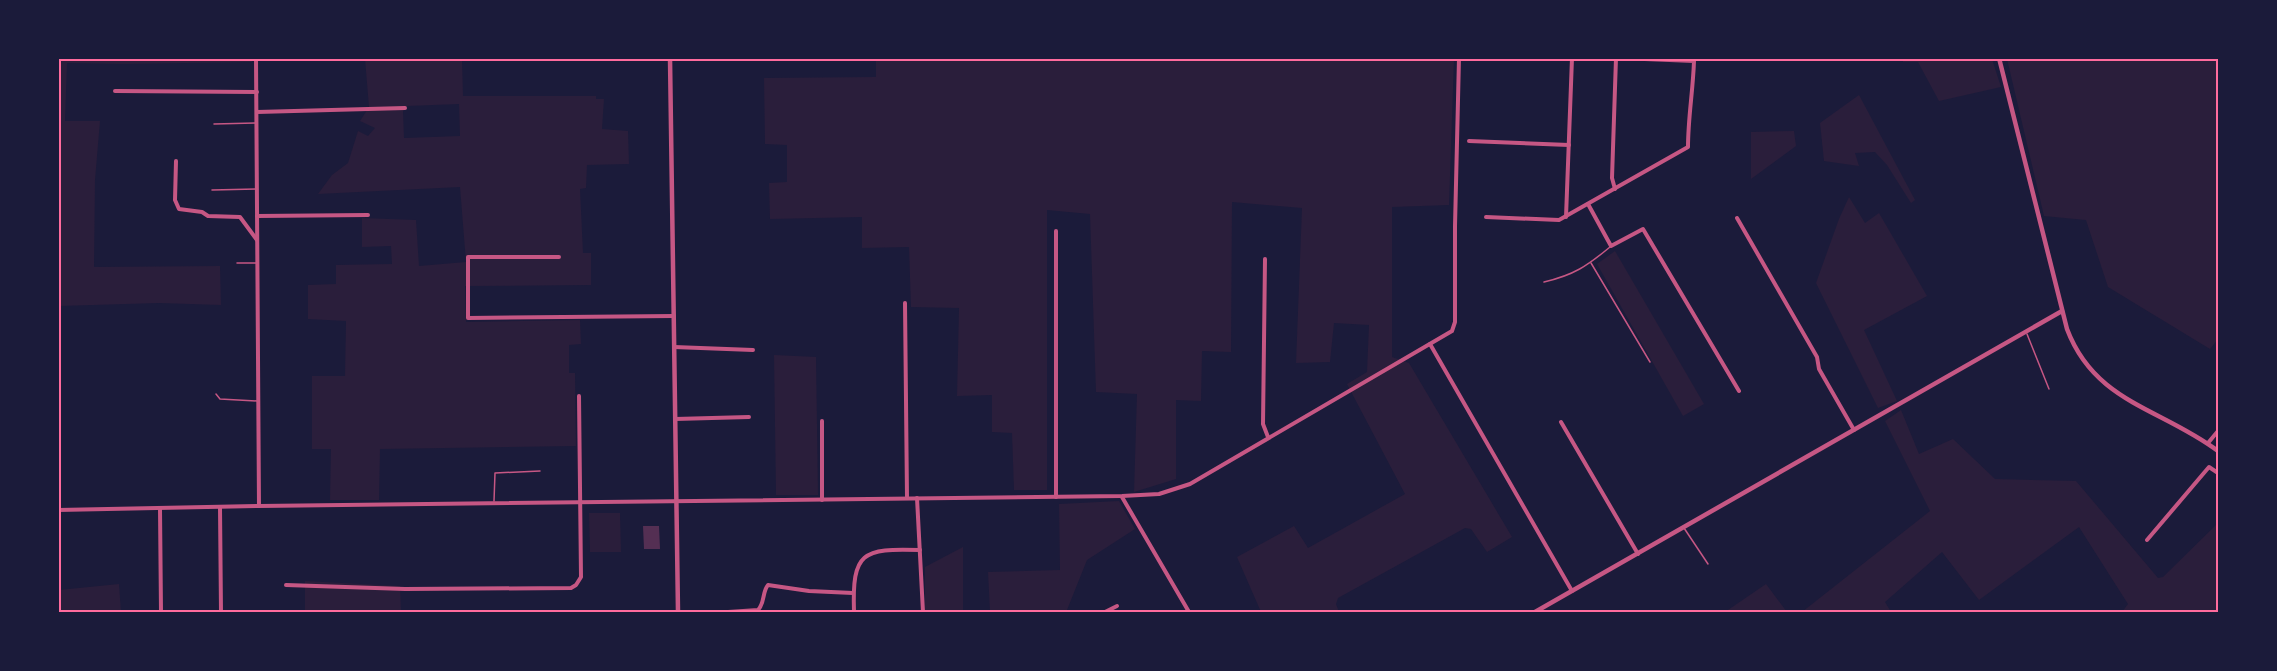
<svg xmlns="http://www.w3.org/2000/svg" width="2277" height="671" font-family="Commissioner,sans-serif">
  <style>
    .green { fill: #2a1e3b; fill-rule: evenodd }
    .building { fill: #542f53 }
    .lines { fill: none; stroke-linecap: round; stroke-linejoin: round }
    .service { stroke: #c65784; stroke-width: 1.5 }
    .minor { stroke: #c65784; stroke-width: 4 }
    .tertiary { stroke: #c65784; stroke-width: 4.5 }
    .neatline { fill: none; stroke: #ff6b9d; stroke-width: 2 }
  </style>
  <rect width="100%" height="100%" fill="#1b1b3a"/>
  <g class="green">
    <path d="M 876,58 L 1454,59 L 1449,205 L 1392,207 L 1392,357 L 1409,363 L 1512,537 L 1487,552 L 1471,529 L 1465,528 L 1338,598 L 1336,604 L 1339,612 L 1261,612 L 1237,557 L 1294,526 L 1308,548 L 1405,494 L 1347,384 L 1367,372 L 1369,325 L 1334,323 L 1330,362 L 1296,363 L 1302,208 L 1232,202 L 1231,352 L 1202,351 L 1201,401 L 1176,400 L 1176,479 L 1134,492 L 1137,394 L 1096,392 L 1090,214 L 1047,210 L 1047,490 L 1014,490 L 1012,433 L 992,432 L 992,395 L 957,396 L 959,308 L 911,307 L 909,247 L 862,248 L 862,217 L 770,219 L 769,183 L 787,182 L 787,145 L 765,144 L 764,78 L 876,77 Z"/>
    <path d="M 58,59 L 252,59 L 252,62 L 123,64 L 67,63 L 65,121 L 100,121 L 95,180 L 94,267 L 220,266 L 221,305 L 159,303 L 59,306 Z"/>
    <path d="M 365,59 L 462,59 L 463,96 L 596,96 L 596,99 L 604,99 L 602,129 L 628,131 L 629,164 L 587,165 L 586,188 L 580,189 L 583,253 L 591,253 L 591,285 L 465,286 L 466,322 L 580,320 L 581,344 L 569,345 L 569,373 L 575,373 L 576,446 L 380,449 L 379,500 L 330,500 L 331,449 L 312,449 L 312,376 L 345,376 L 346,321 L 308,319 L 308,285 L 336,284 L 336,265 L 392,264 L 391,246 L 362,247 L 362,218 L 416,220 L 419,266 L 466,262 L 460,187 L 318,194 L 332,175 L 348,163 L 358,131 L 368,136 L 375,128 L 360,121 L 369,107 ZM 459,104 L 460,136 L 404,138 L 403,111 L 407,106 Z"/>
    <path d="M 1903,59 L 1992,59 L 2001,87 L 1939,101 L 1918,62 L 1903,62 Z"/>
    <path d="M 2007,59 L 2218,59 L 2218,339 L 2210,349 L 2108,287 L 2086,220 L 2044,216 Z"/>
    <path d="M 1859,95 L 1915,200 L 1911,203 L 1887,165 L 1875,152 L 1855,153 L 1859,166 L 1824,161 L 1820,123 Z"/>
    <path d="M 1794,131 L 1796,146 L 1751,179 L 1751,132 Z"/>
    <path d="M 1849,197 L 1865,223 L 1879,213 L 1927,296 L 1864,330 L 1897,401 L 1878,408 L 1816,283 L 1839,219 Z"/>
    <path d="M 1615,251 L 1704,404 L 1683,416 L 1597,264 Z"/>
    <path d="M 774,355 L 816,357 L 818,495 L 776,495 Z"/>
    <path d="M 1901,410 L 1919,454 L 1953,439 L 1995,479 L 2076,481 L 2158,578 L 2163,577 L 2218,523 L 2218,612 L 2122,612 L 2128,604 L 2079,527 L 1979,600 L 1942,552 L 1885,602 L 1891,612 L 1802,612 L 1930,511 L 1885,421 Z"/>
    <path d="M 1119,501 L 1135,529 L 1087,560 L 1067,610 L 1068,612 L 990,612 L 988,572 L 1060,570 L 1059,504 Z"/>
    <path d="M 589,513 L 620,513 L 621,552 L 590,552 Z"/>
    <path d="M 963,547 L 963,612 L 925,612 L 925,567 Z"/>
    <path d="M 305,581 L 400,586 L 401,612 L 305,612 Z"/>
    <path d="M 119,584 L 121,612 L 59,612 L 59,590 Z"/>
    <path d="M 1766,584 L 1787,612 L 1725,612 Z"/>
  </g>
  <path class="building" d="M 643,526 L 659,526 L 660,549 L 644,549 Z"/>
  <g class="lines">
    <g class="service">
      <path d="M 214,124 L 255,123"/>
      <path d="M 212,190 L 256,189"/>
      <path d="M 237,263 L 257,263"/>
      <path d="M 1591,263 L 1650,362"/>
      <path d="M 1544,282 C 1574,275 1587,266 1610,247"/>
      <path d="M 2027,334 L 2049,389"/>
      <path d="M 216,394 L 220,399 L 257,401"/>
      <path d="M 494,501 L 495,473 L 540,471"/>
      <path d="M 1684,528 L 1708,564"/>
    </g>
    <g class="minor">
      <path d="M 256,58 L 259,506"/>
      <path d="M 1557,58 L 1564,58"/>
      <path d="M 115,91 L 257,92"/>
      <path d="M 257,112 L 405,108"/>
      <path d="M 1469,141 L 1569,145"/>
      <path d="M 176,161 L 175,200 L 179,209 L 202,212 L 208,216 L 240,217 L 257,240"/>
      <path d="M 1615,189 L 1612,178 L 1616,58"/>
      <path d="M 1588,204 L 1611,246 L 1643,229 L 1739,391"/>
      <path d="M 257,216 L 368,215"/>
      <path d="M 1486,217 L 1559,220 L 1688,147 C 1688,118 1693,91 1694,61 L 1620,58"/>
      <path d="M 1566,217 L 1572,58"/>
      <path d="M 1737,218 L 1817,357 L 1819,369 L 1854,430"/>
      <path d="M 1056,231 L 1056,497"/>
      <path d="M 559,257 L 468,257 L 468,318 L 674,316"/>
      <path d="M 1265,259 L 1263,424 L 1268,437"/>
      <path d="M 905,303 L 907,498"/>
      <path d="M 1430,344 L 1572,591"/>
      <path d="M 674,347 L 753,350"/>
      <path d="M 675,419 L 749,417"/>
      <path d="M 822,421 L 822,500"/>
      <path d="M 1561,422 L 1638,554"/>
      <path d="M 2208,443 L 2218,431"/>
      <path d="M 1122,497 L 1189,612"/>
      <path d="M 917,498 L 923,612"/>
      <path d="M 220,508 L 221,612"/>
      <path d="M 160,509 L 161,612"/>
      <path d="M 58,510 L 259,506 L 1122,496 L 1159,494 L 1190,484 L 1452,331 L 1455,322 L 1455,226 L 1459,58"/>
      <path d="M 2147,540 L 2209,467 L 2218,473"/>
      <path d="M 286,585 L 405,589 L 571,588 L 576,585 L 581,577 L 579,396"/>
      <path d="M 728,612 L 758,610 C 765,603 762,592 768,585 L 809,591 L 853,593"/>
      <path d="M 854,612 C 852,552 862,548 920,550"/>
      <path d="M 1105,612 L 1117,606"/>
      <path d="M 2120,612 L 2128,612"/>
    </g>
    <g class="tertiary">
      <path d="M 670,58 L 678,612"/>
      <path d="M 1999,58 L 2067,329 C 2095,403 2161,408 2218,451"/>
      <path d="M 1535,612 L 2062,311"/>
    </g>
  </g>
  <rect width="2277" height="671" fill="none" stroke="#1b1b3a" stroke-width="120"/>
  <rect x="60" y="60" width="2157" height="551" class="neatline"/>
</svg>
